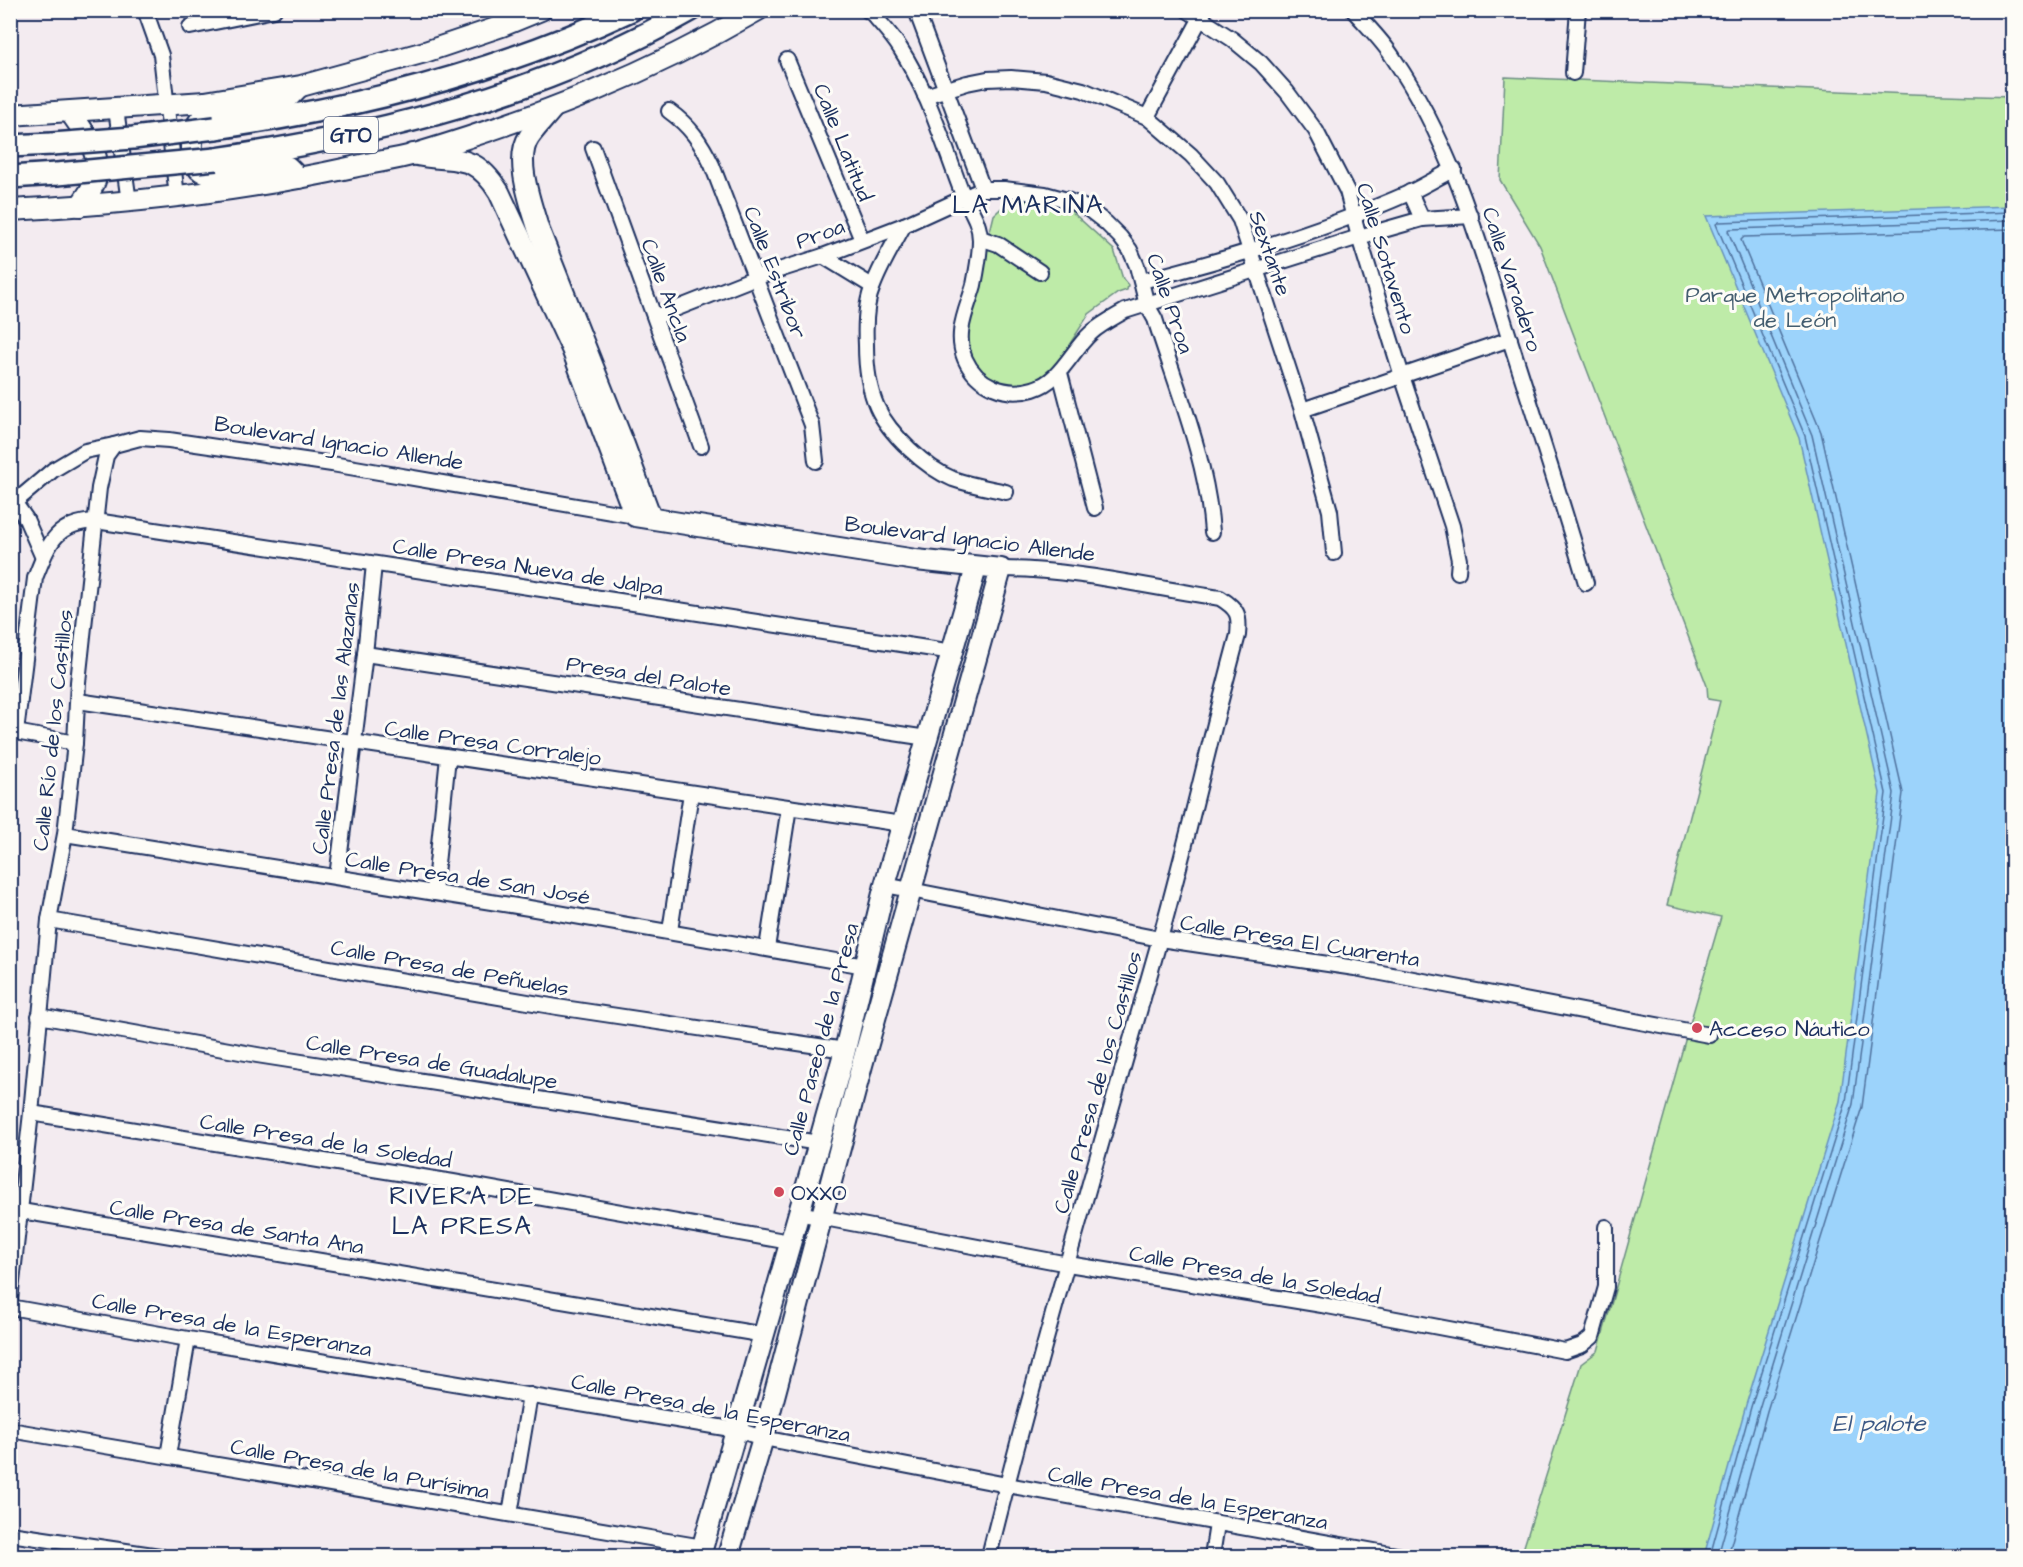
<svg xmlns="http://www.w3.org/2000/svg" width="2023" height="1567" font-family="'Architects Daughter',sans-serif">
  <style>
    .green { fill: #beeba8; stroke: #6c8d83; stroke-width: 1.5 }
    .water { fill: #9cd3fb; stroke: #6891bc; stroke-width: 1.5 }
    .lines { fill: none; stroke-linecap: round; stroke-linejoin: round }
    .shore { stroke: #4f719d; stroke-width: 1.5 }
    .street-casing { stroke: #1b2f5e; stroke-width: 18 }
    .secondary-casing { stroke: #1b2f5e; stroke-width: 24 }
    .primary-casing { stroke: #1b2f5e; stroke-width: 26 }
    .street { stroke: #fdfcf7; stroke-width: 14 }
    .secondary { stroke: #fdfcf7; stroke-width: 20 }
    .primary { stroke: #fdfcf7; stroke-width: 21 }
    .primary-bridge-casing { stroke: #1b2f5e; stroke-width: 26; stroke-linecap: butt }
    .primary-bridge { stroke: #fdfcf7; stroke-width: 21 }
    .poi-dot { fill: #d1495b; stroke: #fdfcf7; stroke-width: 2 }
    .labels { text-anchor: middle; stroke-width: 6; stroke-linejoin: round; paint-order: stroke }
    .shield { fill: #fdfcf7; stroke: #5f6c8c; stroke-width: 1.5 }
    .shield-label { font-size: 21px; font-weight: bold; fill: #1b2f5e }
    .street-label { font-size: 22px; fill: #1b2f5e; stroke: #fdfcf7 }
    .park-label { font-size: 22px; fill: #445e70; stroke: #fdfcf7 }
    .poi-label { font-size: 22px; fill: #1b2f5e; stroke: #fdfcf7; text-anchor: start }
    .water-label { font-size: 24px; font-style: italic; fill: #3b5885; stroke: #fdfcf7 }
    .quarter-label { font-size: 26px; letter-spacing: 1.5px; fill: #1b2f5e; stroke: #fdfcf7 }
  </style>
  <rect width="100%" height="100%" fill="#f3ebf0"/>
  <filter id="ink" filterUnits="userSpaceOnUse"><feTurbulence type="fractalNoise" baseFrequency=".0167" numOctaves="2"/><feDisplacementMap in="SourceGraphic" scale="12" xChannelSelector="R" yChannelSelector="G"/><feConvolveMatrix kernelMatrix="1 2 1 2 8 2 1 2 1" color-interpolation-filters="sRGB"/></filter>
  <g filter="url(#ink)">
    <g class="green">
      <path d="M 1505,77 L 1911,94 L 2012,97 L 2012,1556 L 1521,1556 L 1581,1364 L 1598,1351 L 1686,1037 L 1721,917 L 1667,905 L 1720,701 L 1708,699 L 1707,686 L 1540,246 L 1500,180 Z"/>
      <path d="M 1013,197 L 1071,211 L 1114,250 L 1123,279 L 1128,285 L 1127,290 L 1118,293 L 1089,314 L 1053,370 L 1037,382 L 1014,387 L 996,383 L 972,364 L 964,339 L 994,215 Z"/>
    </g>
    <path class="water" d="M 2012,206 L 2012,1556 L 1704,1556 L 1746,1405 L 1840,1101 L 1880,793 L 1799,438 L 1706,216 Z"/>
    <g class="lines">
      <g class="shore">
        <path d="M 1710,1556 L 1751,1407 L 1846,1102 L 1886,793 L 1805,436 L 1716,224 L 1719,222 L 2012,212"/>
        <path d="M 1718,1556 L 1759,1409 L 1853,1104 L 1894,793 L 1812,435 L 1728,231 L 1730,229 L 2012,220"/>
        <path d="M 1728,1556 L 1767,1411 L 1862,1107 L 1903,793 L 1821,432 L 1741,240 L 1744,237 L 2012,229"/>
      </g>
      <g class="street-casing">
        <g id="street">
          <path d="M 145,10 L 161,55 L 177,197"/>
          <path d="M 867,10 L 872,13 C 881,24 892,35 900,48 C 928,91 943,143 961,190 C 968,207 980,220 980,240 C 980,255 977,270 974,285 C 967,310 954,333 965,359 C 977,386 1006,397 1033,389 C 1061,381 1071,351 1091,333 C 1101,324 1113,318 1125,311 L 1359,237 L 1422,219 L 1471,216"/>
          <path d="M 916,10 L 983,189"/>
          <path d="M 1187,10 L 1232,39 L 1261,63 L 1287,92 L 1316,131 L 1347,191 L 1359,237 L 1402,376 L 1452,526 L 1459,560 L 1458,572"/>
          <path d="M 1353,10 C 1367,26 1383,41 1394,59 C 1452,144 1479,242 1510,340 C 1536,421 1562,501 1586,583"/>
          <path d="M 190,27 L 274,10"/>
          <path d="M 787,60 L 862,240"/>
          <path d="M 1573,73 L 1578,10"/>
          <path d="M 925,96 L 967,83 L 987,79 L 1011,78 L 1046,81 L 1083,90 L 1147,117 L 1191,155 L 1217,183 L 1240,220 L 1302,410 L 1330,511 L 1334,553"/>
          <path d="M 116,109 L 129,202"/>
          <path d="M 669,111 C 690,126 701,142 712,165 L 812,425 L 816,461"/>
          <path d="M 1147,117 L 1205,10"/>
          <path d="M 593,148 L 701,446"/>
          <path d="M 1410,192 L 1422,219"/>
          <path d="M 904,225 C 893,245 881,265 873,286 C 865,304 865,326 866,345 C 866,365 869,389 877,407 C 889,434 926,468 953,479 C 970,485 988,488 1006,492"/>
          <path d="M 980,238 L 998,244 L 1040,272"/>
          <path d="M 823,256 L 872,286"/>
          <path d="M 1142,281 C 1232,258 1323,231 1409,193 C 1424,186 1439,177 1454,169"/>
          <path d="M 655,317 L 754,278 L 823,256 L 904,225 L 983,189 L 1004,189 L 1045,194 L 1067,200 L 1088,209 L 1106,223 L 1120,237 L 1130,250 L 1137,266 L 1147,305 L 1155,319 C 1177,389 1207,459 1212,532"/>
          <path d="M 1060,373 L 1095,508"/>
          <path d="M 1302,410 L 1510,339"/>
          <path d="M 10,496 L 26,519 L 43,558"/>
          <path d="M 15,502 L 53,470 L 85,451 L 114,445"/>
          <path d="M 365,654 L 927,738"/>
          <path d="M 78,701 L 902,824"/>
          <path d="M 10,731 L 75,743"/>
          <path d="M 16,732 L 35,578 C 49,543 55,523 96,521 L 953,652"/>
          <path d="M 65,834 L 529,908 L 865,966"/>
          <path d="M 337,877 L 365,654 L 374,564"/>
          <path d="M 885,885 L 1160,939 L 1355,968 L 1709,1035"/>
          <path d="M 434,893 L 448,757"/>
          <path d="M 49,920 L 557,1007 L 845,1050"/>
          <path d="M 670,931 L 691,793"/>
          <path d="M 767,948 L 789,807"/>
          <path d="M 39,1016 L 257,1055 L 819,1143"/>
          <path d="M 31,1113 L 453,1182 L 790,1242"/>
          <path d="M 21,1211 L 765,1335"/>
          <path d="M 798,1213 L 1068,1264 L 1322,1305 L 1565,1351 L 1582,1345 L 1592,1337 L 1606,1287 L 1606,1227"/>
          <path d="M 10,1300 L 31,1113 L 49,920 L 65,834 L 75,743 L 78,682 L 99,488 L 106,456 L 114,445 L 140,438 L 169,440 L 332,464 L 635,516"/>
          <path d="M 10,1307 L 188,1339 L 737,1430 L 763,1438 L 1007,1485 L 1402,1556"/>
          <path d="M 10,1430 L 703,1547"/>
          <path d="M 168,1456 L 188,1339"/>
          <path d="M 510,1514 L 530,1395"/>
          <path d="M 10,1534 L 160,1556"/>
          <path d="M 989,1556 C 1040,1350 1101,1146 1159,942 C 1188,840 1210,737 1238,635 C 1240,615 1238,609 1220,598 C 1147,587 1075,569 1001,569"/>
          <path d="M 1212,1556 L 1217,1524"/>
        </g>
      </g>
      <g class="secondary-casing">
        <g id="secondary">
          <path d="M 553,108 C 545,118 536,127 529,137 C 514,159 531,204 538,228 L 624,445 L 651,518"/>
          <path d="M 70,112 C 84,132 104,156 95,181 C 92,190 85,198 80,206"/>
          <path d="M 10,115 L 205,102 L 301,86 L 425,52 L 502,26 L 541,10"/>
          <path d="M 413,154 C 455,164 472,149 499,192 L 572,349 L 635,516 L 916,560 L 1001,569 L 862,1065 L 763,1438 L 728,1556"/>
          <path d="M 299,178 L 288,167 L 280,165 C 268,168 255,170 242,172 C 219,176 194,182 192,149 C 191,136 195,124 205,115 L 273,106 L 285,101 L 299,87"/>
          <path d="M 10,210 C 126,204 240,192 353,167 C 373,162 395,160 415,154 C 536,118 648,74 758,10"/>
          <path d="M 700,1556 L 819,1143 L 845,1050 L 885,885 L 976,568"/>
        </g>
      </g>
      <g class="primary-casing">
        <g id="primary">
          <path d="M 215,128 C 360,108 498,72 631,10"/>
          <path d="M 10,146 L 52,144"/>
          <path d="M 216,159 C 384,134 543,94 691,10"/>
          <path d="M 10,177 L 57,174"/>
        </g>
      </g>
      <use href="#street" class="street"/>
      <use href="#secondary" class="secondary"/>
      <use href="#primary" class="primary"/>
      <g class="primary-bridge-casing">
        <g id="primary-bridge">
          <path d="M 52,144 L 133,138 L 215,128"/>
          <path d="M 57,174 L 216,159"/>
        </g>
      </g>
      <use href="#primary-bridge" class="primary-bridge"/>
    </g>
  </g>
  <g class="poi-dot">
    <circle cx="1697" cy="1028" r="6"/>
    <circle cx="779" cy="1192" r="6"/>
  </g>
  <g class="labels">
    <rect class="shield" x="324" y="117" width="54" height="36" rx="4.5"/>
    <g class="shield-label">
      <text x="351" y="142">GTO</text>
    </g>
    <g class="street-label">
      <text transform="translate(844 142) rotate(68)" y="8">Calle Latitud</text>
      <text transform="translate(820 233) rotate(-20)" y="8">Proa</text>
      <text transform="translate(1271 253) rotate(71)" y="8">Sextante</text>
      <text transform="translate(1387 258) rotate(73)" y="8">Calle Sotavento</text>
      <text transform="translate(776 272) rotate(69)" y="8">Calle Estribor</text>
      <text transform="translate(1513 279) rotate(72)" y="8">Calle Varadero</text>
      <text transform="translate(667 290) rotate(70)" y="8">Calle Ancla</text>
      <text transform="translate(1171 303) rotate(71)" y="8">Calle Proa</text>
      <text transform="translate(339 442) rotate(9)" y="8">Boulevard Ignacio Allende</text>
      <text transform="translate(970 538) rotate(7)" y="8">Boulevard Ignacio Allende</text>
      <text transform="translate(528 566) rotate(9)" y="8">Calle Presa Nueva de Jalpa</text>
      <text transform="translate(649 675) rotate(9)" y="8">Presa del Palote</text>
      <text transform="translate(335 718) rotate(-83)" y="8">Calle Presa de las Alazanas</text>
      <text transform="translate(52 730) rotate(-84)" y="8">Calle Río de los Castillos</text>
      <text transform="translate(493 742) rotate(8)" y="8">Calle Presa Corralejo</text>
      <text transform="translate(468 877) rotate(9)" y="8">Calle Presa de San José</text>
      <text transform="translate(1300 940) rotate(9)" y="8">Calle Presa El Cuarenta</text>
      <text transform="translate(450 967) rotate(10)" y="8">Calle Presa de Peñuelas</text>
      <text transform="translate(820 1039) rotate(-75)" y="8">Calle Paseo de la Presa</text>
      <text transform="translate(432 1061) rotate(9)" y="8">Calle Presa de Guadalupe</text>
      <text transform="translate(1097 1082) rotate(-74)" y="8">Calle Presa de los Castillos</text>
      <text transform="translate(326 1140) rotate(9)" y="8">Calle Presa de la Soledad</text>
      <text transform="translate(237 1226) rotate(9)" y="8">Calle Presa de Santa Ana</text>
      <text transform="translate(1255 1274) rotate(10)" y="8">Calle Presa de la Soledad</text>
      <text transform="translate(232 1324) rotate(10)" y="8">Calle Presa de la Esperanza</text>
      <text transform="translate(711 1407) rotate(11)" y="8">Calle Presa de la Esperanza</text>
      <text transform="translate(360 1468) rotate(10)" y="8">Calle Presa de la Purísima</text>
      <text transform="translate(1188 1497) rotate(10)" y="8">Calle Presa de la Esperanza</text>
    </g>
    <g class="park-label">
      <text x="1795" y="302">Parque Metropolitano<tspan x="1795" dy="25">de León</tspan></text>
    </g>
    <g class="poi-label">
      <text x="1709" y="1036">Acceso Náutico</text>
      <text x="791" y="1200">OXXO</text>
    </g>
    <g class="water-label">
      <text x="1879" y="1431">El palote</text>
    </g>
    <g class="quarter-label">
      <text x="1028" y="213">LA MARINA</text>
      <text x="462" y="1204">RIVERA DE<tspan x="462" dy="30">LA PRESA</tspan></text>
    </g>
  </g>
  <rect width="2023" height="1567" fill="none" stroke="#fdfcf7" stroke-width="36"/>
  <rect x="18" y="18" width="1987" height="1531" fill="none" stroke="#1b2f5e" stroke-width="2" filter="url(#ink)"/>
</svg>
